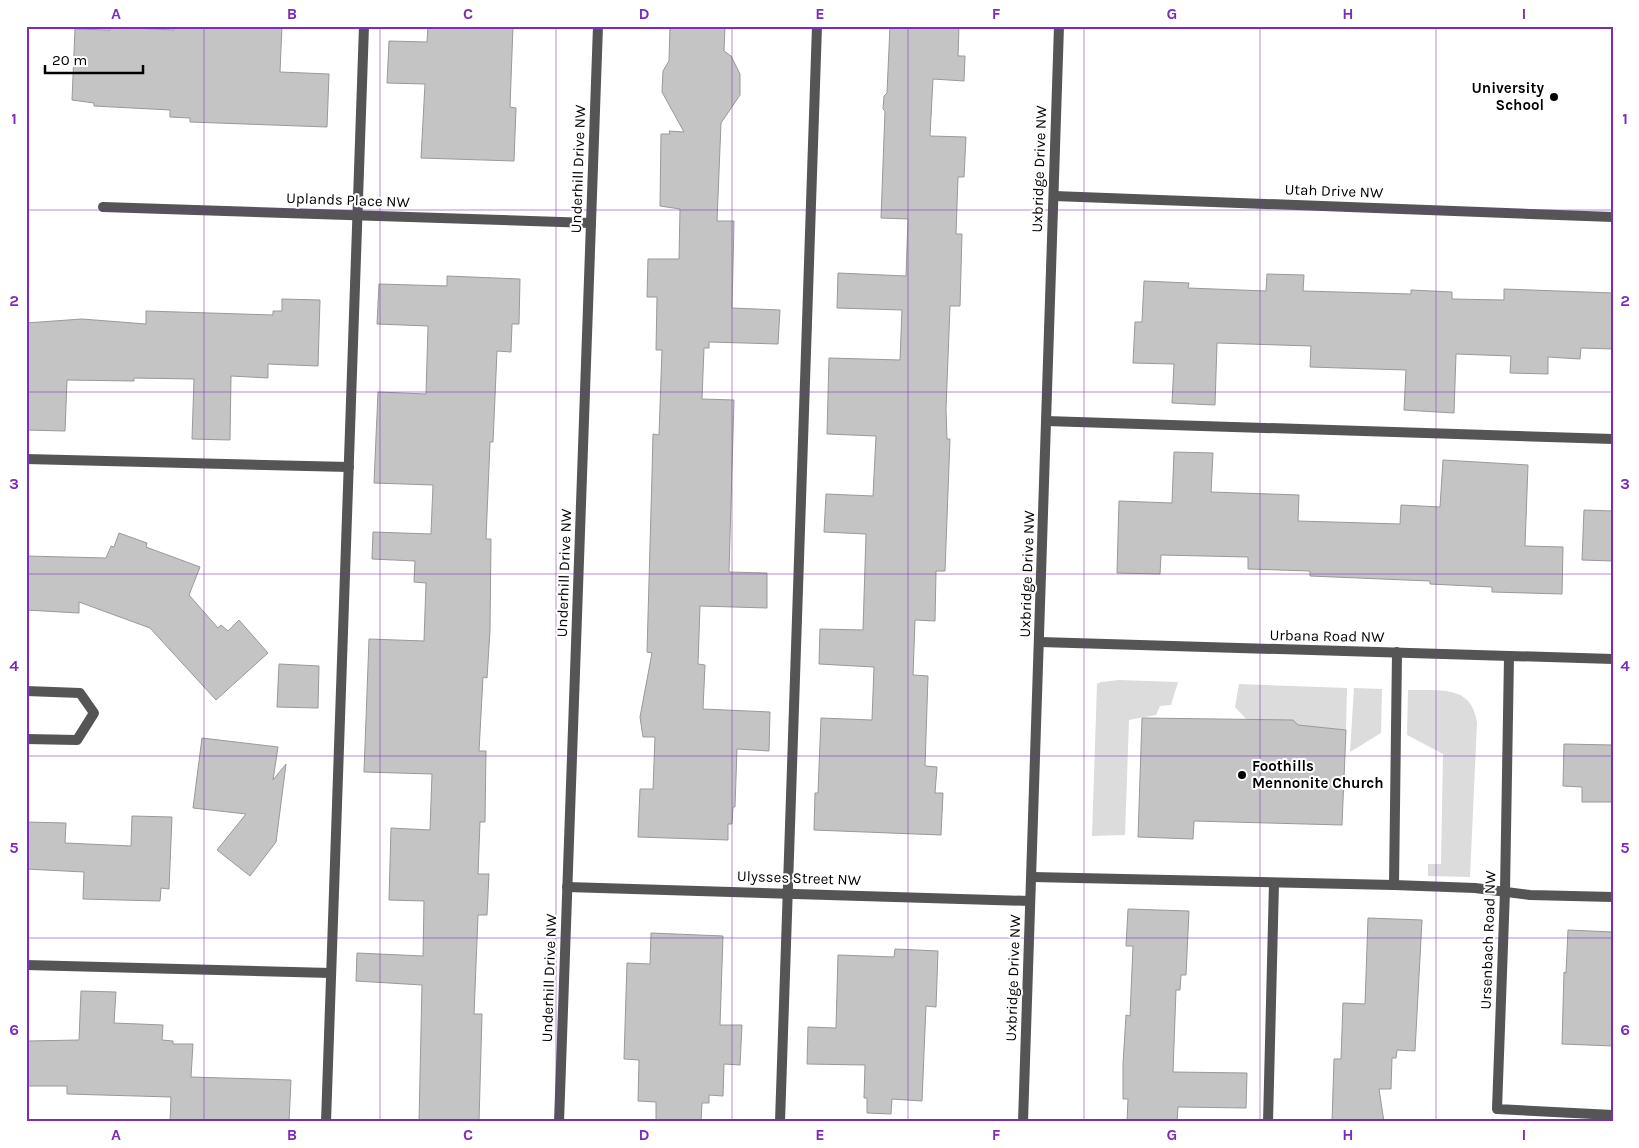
<svg xmlns="http://www.w3.org/2000/svg" width="1639" height="1148" font-family="Karla,sans-serif">
  <style>
    .green { fill: #dcdcdc }
    .building { fill: #c4c4c4; stroke: #999 }
    .lines { fill: none; stroke-linecap: round; stroke-linejoin: round }
    .service { stroke: #555; stroke-width: 10 }
    .minor { stroke: #555; stroke-width: 10 }
    .grid { fill: none; stroke: #7b2cbf; stroke-width: 1; stroke-opacity: 0.55 }
    .poi-dot { fill: #000; stroke: #fff; stroke-width: 2 }
    .labels { text-anchor: middle; stroke-width: 4; stroke-linejoin: round; paint-order: stroke }
    .poi-label { font-size: 15px; font-weight: bold; fill: #000; stroke: #fff; text-anchor: end }
    .street-label { font-size: 15px; fill: #000; stroke: #fff }
    .neatline { fill: none; stroke: #7b2cbf; stroke-width: 2 }
    .grid-label { font-size: 16px; text-anchor: middle; font-weight: bold; fill: #7b2cbf }
  </style>
  <rect width="100%" height="100%" fill="#fff"/>
  <g class="green">
    <path d="M 1119,680 L 1178,682 L 1171,705 L 1160,706 L 1156,715 L 1129,720 L 1125,835 L 1092,836 L 1097,684 L 1101,682 Z"/>
    <path d="M 1239,684 L 1347,688 L 1346,730 L 1298,725 L 1293,720 L 1247,720 L 1235,707 Z"/>
    <path d="M 1354,688 L 1382,689 L 1381,733 L 1350,752 Z"/>
    <path d="M 1408,690 C 1439,691 1472,684 1477,723 L 1470,877 L 1428,876 L 1428,864 L 1441,864 L 1443,754 L 1407,735 Z"/>
  </g>
  <g class="building">
    <path d="M 175,26 L 282,26 L 280,72 L 329,74 L 327,127 L 190,122 L 190,118 L 170,117 L 170,110 L 94,106 L 94,103 L 72,100 L 75,29 L 110,30 L 110,27 L 174,30 Z"/>
    <path d="M 428,26 L 513,26 L 510,107 L 516,108 L 514,161 L 421,158 L 425,84 L 387,83 L 389,41 L 427,42 Z"/>
    <path d="M 670,26 L 725,26 L 724,51 L 731,56 L 740,74 L 740,95 L 721,123 L 717,221 L 734,221 L 732,308 L 780,310 L 778,344 L 709,342 L 709,348 L 704,348 L 702,399 L 734,400 L 729,572 L 767,573 L 767,608 L 700,606 L 698,664 L 705,665 L 703,709 L 770,712 L 769,751 L 737,749 L 735,807 L 733,807 L 732,824 L 728,824 L 728,840 L 638,837 L 640,789 L 653,789 L 655,737 L 643,737 L 640,717 L 652,653 L 647,652 L 652,475 L 653,434 L 659,435 L 662,350 L 656,350 L 657,297 L 647,297 L 648,259 L 679,259 L 680,209 L 660,206 L 661,134 L 670,134 L 669,131 L 684,132 L 662,92 L 663,71 L 669,61 Z"/>
    <path d="M 890,26 L 959,26 L 958,56 L 965,56 L 964,81 L 933,79 L 930,136 L 966,137 L 964,177 L 958,177 L 956,234 L 962,234 L 960,306 L 950,306 L 946,409 L 947,439 L 950,439 L 945,571 L 936,571 L 935,621 L 915,620 L 913,675 L 928,676 L 925,766 L 937,767 L 935,793 L 943,793 L 941,835 L 814,830 L 815,793 L 818,793 L 821,718 L 872,720 L 874,667 L 819,664 L 820,629 L 863,630 L 866,534 L 824,532 L 826,494 L 873,496 L 876,436 L 827,434 L 829,358 L 900,360 L 902,310 L 837,308 L 838,273 L 906,276 L 908,219 L 881,218 L 885,111 L 883,109 L 884,96 L 887,93 Z"/>
    <path d="M 1267,274 L 1304,275 L 1303,291 L 1411,294 L 1411,290 L 1452,292 L 1452,299 L 1504,300 L 1504,289 L 1613,293 L 1613,349 L 1581,348 L 1580,359 L 1548,357 L 1548,374 L 1510,373 L 1511,356 L 1456,354 L 1454,413 L 1404,410 L 1406,370 L 1310,367 L 1311,346 L 1217,343 L 1215,405 L 1172,403 L 1174,364 L 1133,363 L 1135,322 L 1142,322 L 1144,281 L 1189,283 L 1188,288 L 1266,291 Z"/>
    <path d="M 447,276 L 520,279 L 519,324 L 512,324 L 511,352 L 497,351 L 493,442 L 490,442 L 486,539 L 491,539 L 490,630 L 487,678 L 483,677 L 479,751 L 486,751 L 485,822 L 480,822 L 478,874 L 489,874 L 487,915 L 478,915 L 474,1014 L 482,1014 L 479,1122 L 419,1122 L 422,985 L 356,981 L 357,953 L 423,956 L 424,901 L 389,900 L 391,828 L 430,830 L 432,774 L 364,772 L 369,639 L 424,641 L 426,583 L 414,582 L 415,561 L 372,559 L 373,532 L 431,534 L 433,485 L 374,483 L 378,392 L 426,394 L 428,326 L 377,324 L 379,284 L 447,286 Z"/>
    <path d="M 282,299 L 320,300 L 318,366 L 268,364 L 268,378 L 231,376 L 230,440 L 192,439 L 194,379 L 134,378 L 134,381 L 67,380 L 65,431 L 26,430 L 26,323 L 82,319 L 146,324 L 146,311 L 273,315 L 273,311 L 282,311 Z"/>
    <path d="M 1174,452 L 1213,453 L 1211,492 L 1299,495 L 1298,521 L 1400,524 L 1401,505 L 1440,507 L 1443,460 L 1528,465 L 1525,546 L 1563,547 L 1562,594 L 1492,592 L 1492,587 L 1430,584 L 1430,581 L 1310,576 L 1310,571 L 1248,569 L 1248,557 L 1161,555 L 1160,574 L 1117,573 L 1119,501 L 1172,503 Z"/>
    <path d="M 1584,510 L 1613,511 L 1613,561 L 1582,560 Z"/>
    <path d="M 119,533 L 147,543 L 146,547 L 200,567 L 189,595 L 218,628 L 221,625 L 228,631 L 239,620 L 268,653 L 216,700 L 150,628 L 79,602 L 79,613 L 26,610 L 26,556 L 106,558 L 111,546 L 114,547 Z"/>
    <path d="M 279,664 L 319,666 L 318,708 L 277,707 Z"/>
    <path d="M 1142,718 L 1293,720 L 1298,725 L 1346,730 L 1342,825 L 1194,821 L 1193,839 L 1138,837 Z"/>
    <path d="M 202,738 L 278,747 L 273,780 L 286,764 L 276,842 L 250,876 L 217,850 L 246,814 L 193,808 Z"/>
    <path d="M 1564,744 L 1613,745 L 1613,802 L 1582,802 L 1582,787 L 1563,786 Z"/>
    <path d="M 132,816 L 172,817 L 169,889 L 161,888 L 160,901 L 83,899 L 84,872 L 26,869 L 26,822 L 66,823 L 65,843 L 131,846 Z"/>
    <path d="M 1128,909 L 1189,911 L 1186,975 L 1181,975 L 1180,990 L 1176,990 L 1173,1072 L 1247,1073 L 1246,1108 L 1178,1107 L 1177,1122 L 1127,1122 L 1128,1099 L 1123,1099 L 1123,1064 L 1126,1015 L 1130,1016 L 1133,946 L 1126,946 Z"/>
    <path d="M 1368,918 L 1422,920 L 1415,1051 L 1397,1050 L 1396,1058 L 1392,1058 L 1391,1089 L 1379,1089 L 1384,1122 L 1332,1122 L 1334,1059 L 1341,1059 L 1343,1003 L 1365,1004 Z"/>
    <path d="M 1568,930 L 1613,932 L 1613,1046 L 1562,1044 L 1564,972 L 1566,973 Z"/>
    <path d="M 651,933 L 723,936 L 720,1025 L 742,1025 L 740,1065 L 724,1064 L 723,1096 L 709,1095 L 709,1103 L 702,1103 L 701,1122 L 656,1122 L 656,1102 L 638,1101 L 639,1060 L 624,1059 L 627,963 L 650,964 Z"/>
    <path d="M 895,949 L 938,951 L 936,1007 L 926,1006 L 922,1101 L 892,1099 L 891,1114 L 867,1113 L 867,1098 L 864,1098 L 865,1065 L 807,1064 L 808,1027 L 836,1028 L 838,955 L 894,957 Z"/>
    <path d="M 81,991 L 116,992 L 114,1023 L 163,1025 L 162,1040 L 173,1041 L 173,1044 L 193,1044 L 191,1077 L 291,1080 L 289,1122 L 170,1122 L 171,1097 L 67,1094 L 67,1086 L 27,1086 L 28,1041 L 79,1040 Z"/>
  </g>
  <g class="lines">
    <g class="service">
      <path d="M 1046,421 L 1613,439"/>
      <path d="M 26,459 L 349,467"/>
      <path d="M 1032,877 L 1394,885 L 1475,888 L 1530,895 L 1613,897"/>
      <path d="M 1394,885 L 1397,652"/>
      <path d="M 26,965 L 331,973"/>
      <path d="M 326,1122 L 364,26"/>
      <path d="M 780,1122 L 817,26"/>
      <path d="M 1268,1122 L 1274,883"/>
    </g>
    <g class="minor">
      <path d="M 1054,196 L 1613,217"/>
      <path d="M 103,207 L 591,223"/>
      <path d="M 1040,642 L 1613,659"/>
      <path d="M 1509,657 L 1505,891 L 1497,1109 L 1613,1115"/>
      <path d="M 26,691 L 80,693 L 94,713 L 77,740 L 26,739"/>
      <path d="M 567,887 L 1030,901"/>
      <path d="M 559,1122 L 598,26"/>
      <path d="M 1023,1122 L 1059,26"/>
    </g>
  </g>
  <path class="grid" d="M 204,26 L 204,1122M 380,26 L 380,1122M 556,26 L 556,1122M 732,26 L 732,1122M 908,26 L 908,1122M 1084,26 L 1084,1122M 1260,26 L 1260,1122M 1436,26 L 1436,1122M 26,210 L 1613,210M 26,392 L 1613,392M 26,574 L 1613,574M 26,756 L 1613,756M 26,938 L 1613,938"/>
  <g class="poi-dot">
    <circle cx="1554" cy="97" r="5"/>
    <circle cx="1242" cy="775" r="5"/>
  </g>
  <g class="labels">
    <g class="poi-label">
      <text x="1544" y="93">University<tspan x="1544" dy="17">School</tspan></text>
      <text x="1252" y="771" text-anchor="start">Foothills<tspan x="1252" dy="17">Mennonite Church</tspan></text>
    </g>
    <g class="street-label">
      <text transform="translate(578 169) rotate(-88)" y="5">Underhill Drive NW</text>
      <text transform="translate(1039 169) rotate(-88)" y="5">Uxbridge Drive NW</text>
      <text transform="translate(1334 191) rotate(2)" y="5">Utah Drive NW</text>
      <text transform="translate(348 200) rotate(2)" y="5">Uplands Place NW</text>
      <text transform="translate(564 573) rotate(-88)" y="5">Underhill Drive NW</text>
      <text transform="translate(1027 574) rotate(-88)" y="5">Uxbridge Drive NW</text>
      <text transform="translate(1327 636) rotate(1)" y="5">Urbana Road NW</text>
      <text transform="translate(799 878) rotate(2)" y="5">Ulysses Street NW</text>
      <text transform="translate(1488 940) rotate(-88)" y="5">Ursenbach Road NW</text>
      <text transform="translate(549 978) rotate(-88)" y="5">Underhill Drive NW</text>
      <text transform="translate(1013 978) rotate(-88)" y="5">Uxbridge Drive NW</text>
    </g>
  </g>
  <rect width="1639" height="1148" fill="none" stroke="#ffffff" stroke-width="55"/>
  <path d="M45 65v8h98v-8" fill="none" stroke="#000000" stroke-width="2.5"/>
  <text x="52" y="65" font-size="15" fill="#000000" stroke="#ffffff" stroke-width="4" paint-order="stroke">20 m</text>
  <rect x="28" y="28" width="1584" height="1092" class="neatline"/>
  <g class="grid-label">
    <text x="116" y="19">A</text>
    <text x="292" y="19">B</text>
    <text x="468" y="19">C</text>
    <text x="644" y="19">D</text>
    <text x="820" y="19">E</text>
    <text x="996" y="19">F</text>
    <text x="1172" y="19">G</text>
    <text x="1348" y="19">H</text>
    <text x="1524" y="19">I</text>
    <text x="14" y="124">1</text>
    <text x="1625" y="124">1</text>
    <text x="14" y="306">2</text>
    <text x="1625" y="306">2</text>
    <text x="14" y="489">3</text>
    <text x="1625" y="489">3</text>
    <text x="14" y="671">4</text>
    <text x="1625" y="671">4</text>
    <text x="14" y="853">5</text>
    <text x="1625" y="853">5</text>
    <text x="14" y="1035">6</text>
    <text x="1625" y="1035">6</text>
    <text x="116" y="1140">A</text>
    <text x="292" y="1140">B</text>
    <text x="468" y="1140">C</text>
    <text x="644" y="1140">D</text>
    <text x="820" y="1140">E</text>
    <text x="996" y="1140">F</text>
    <text x="1172" y="1140">G</text>
    <text x="1348" y="1140">H</text>
    <text x="1524" y="1140">I</text>
  </g>
</svg>
